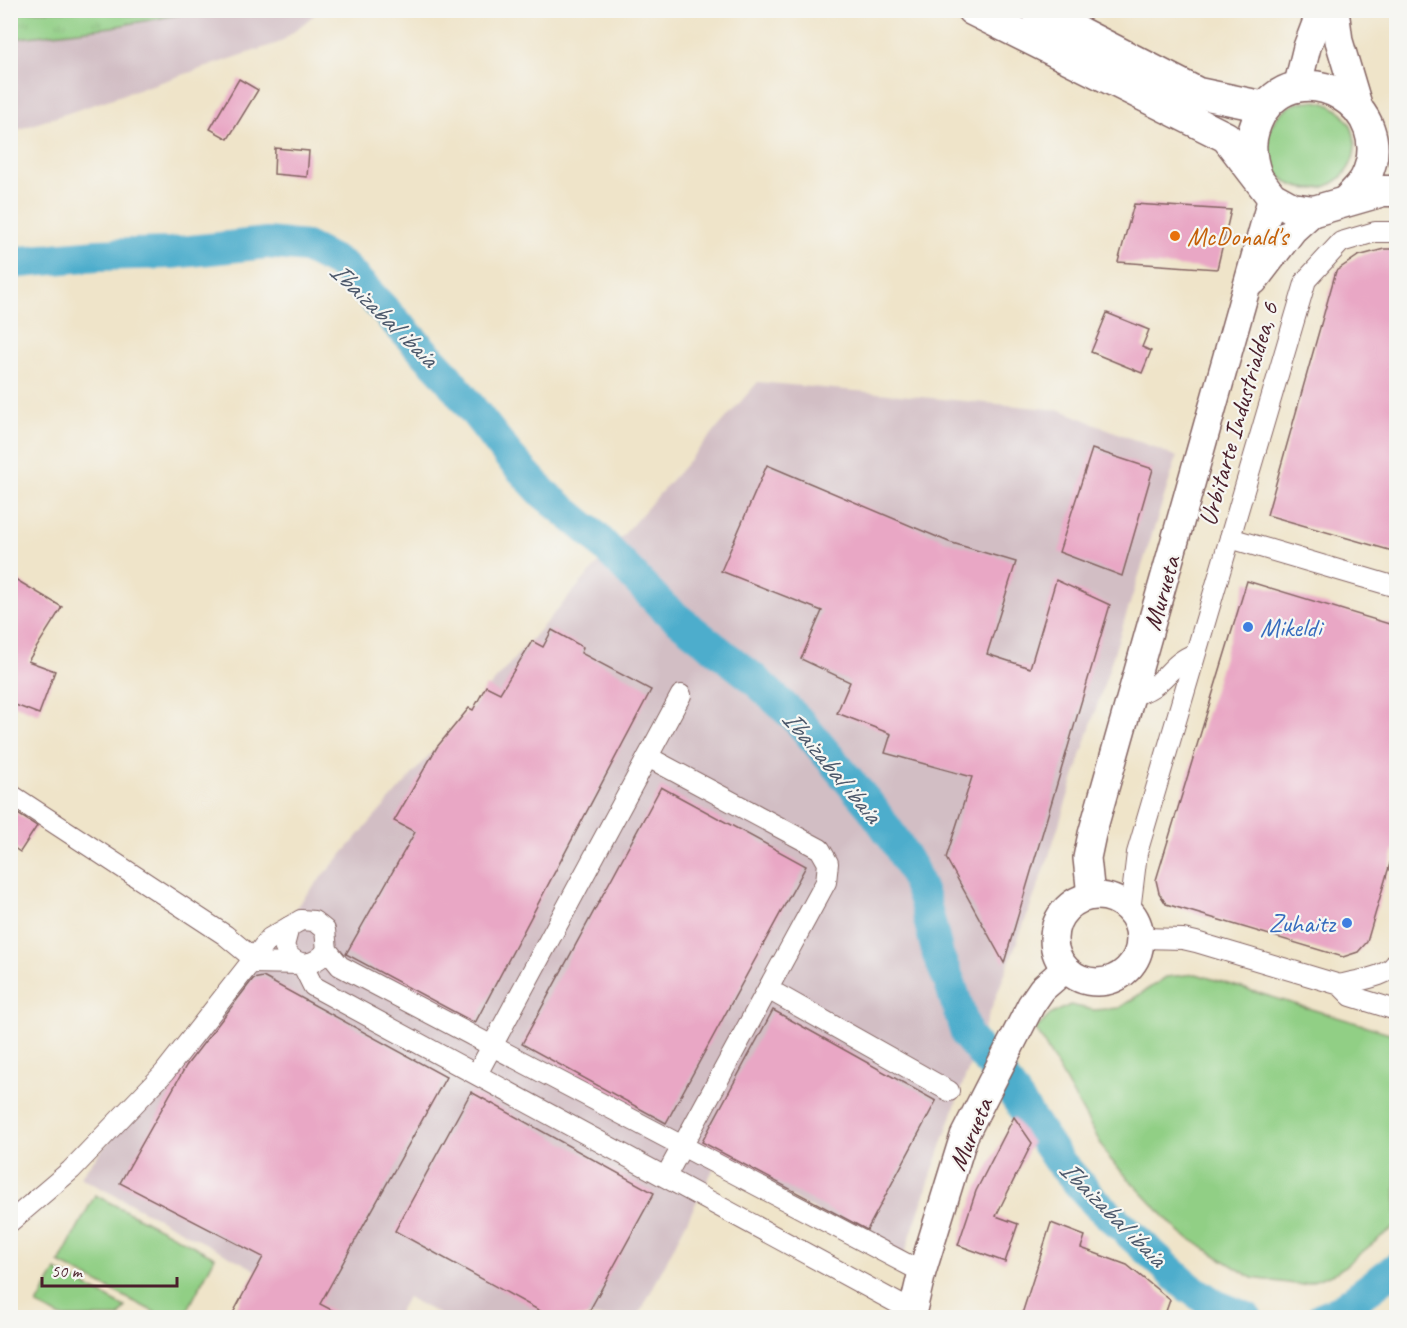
<svg xmlns="http://www.w3.org/2000/svg" width="1407" height="1328" font-family="Caveat,sans-serif">
  <style>
    .industrial { fill: #d2bec4 }
    .grass { fill: #91cf85; stroke: #6e7758; stroke-width: 1.5 }
    .park { fill: url(#park-tufts); stroke: #6e7758; stroke-width: 1.5 }
    .lines { fill: none; stroke-linecap: round; stroke-linejoin: round }
    .river { stroke: #4eadcc; stroke-width: 32 }
    .building { fill: #e9a7c5 }
    .street-casing { stroke: #846462; stroke-width: 22 }
    .secondary-casing { stroke: #846462; stroke-width: 30 }
    .primary-casing { stroke: #846462; stroke-width: 33 }
    .street { stroke: #fff; stroke-width: 20 }
    .secondary { stroke: #fff; stroke-width: 27 }
    .primary { stroke: #fff; stroke-width: 30 }
    .food-dot { fill: #e8710a; stroke: #f6f6f2; stroke-width: 2 }
    .shop-dot { fill: #3f7fe0; stroke: #f6f6f2; stroke-width: 2 }
    .labels { text-anchor: middle; stroke-width: 4.5; stroke-linejoin: round; paint-order: stroke }
    .food-label { font-size: 26px; fill: #c56008; stroke: #f6f6f2; text-anchor: start }
    .street-label { font-size: 26px; fill: #4a1f2b; stroke: #f6f6f2 }
    .shop-label { font-size: 26px; fill: #366cbe; stroke: #f6f6f2; text-anchor: start }
    .water-label { font-size: 27px; font-style: italic; fill: #4c586b; stroke: #f6f6f2 }
  </style>
  <defs>
    <pattern id="park-tufts" width="24" height="20" patternUnits="userSpaceOnUse" patternTransform="scale(1.5)"><rect width="24" height="20" fill="#91cf85"/><path d="M3 7l-1-3M5 7V3M7 7l1-3M15 17l-1-3M17 17v-4M19 17l1-3" fill="none" stroke="#7fb173"/></pattern>
  </defs>
  <rect width="100%" height="100%" fill="#f6f6f2"/>
  <filter id="ink" filterUnits="userSpaceOnUse"><feTurbulence type="fractalNoise" baseFrequency=".0167" numOctaves="2"/><feDisplacementMap in="SourceGraphic" scale="12" xChannelSelector="R" yChannelSelector="G"/><feConvolveMatrix kernelMatrix="1 2 1 2 8 2 1 2 1" color-interpolation-filters="sRGB"/></filter>
  <filter id="wash" filterUnits="userSpaceOnUse"><feTurbulence type="fractalNoise" baseFrequency=".008" numOctaves="4" result="noise"/><feDisplacementMap in="SourceGraphic" scale="24" xChannelSelector="R" yChannelSelector="G"/><feGaussianBlur stdDeviation="1.35" result="paint"/><feColorMatrix in="noise" values="0 0 0 0 0 0 0 0 0 0 0 0 0 0 0 0 0 1.4 0 .05"/><feComposite in="paint" operator="in"/></filter>
  <g filter="url(#wash)">
    <rect width="100%" height="100%" fill="#efe4c9"/>
    <g class="industrial">
      <path d="M 10,11 L 319,11 L 281,42 L 11,132 Z"/>
      <path d="M 758,382 L 1061,410 L 1177,457 L 1045,868 L 959,1094 L 903,1258 L 719,1158 L 638,1317 L 444,1317 L 407,1297 L 396,1317 L 345,1317 L 80,1177 L 307,894 Z"/>
    </g>
    <g class="grass">
      <circle cx="1311" cy="145" r="44"/>
      <path d="M 1196,974 L 1396,1035 L 1396,1225 L 1337,1272 L 1302,1285 L 1252,1278 L 1180,1233 L 1109,1158 L 1036,1029 L 1050,1015 L 1070,1005 L 1094,1010 L 1119,1008 L 1166,977 Z"/>
      <path d="M 95,1195 L 215,1257 L 184,1317 L 164,1317 L 59,1263 Z"/>
      <path d="M 56,1270 L 125,1307 L 119,1317 L 61,1317 L 37,1305 Z"/>
    </g>
    <path class="park" d="M 97,11 L 136,16 L 160,11 L 193,12 L 112,27 L 11,39 L 11,11 Z"/>
    <g class="lines">
      <g class="river">
        <path d="M 10,263 L 97,255 L 171,253 L 267,243 L 306,247 L 342,265 L 444,373 L 509,456 L 543,493 L 595,536 L 664,608 L 753,678 L 798,720 L 872,808 L 896,842 L 913,871 L 924,899 L 938,955 L 950,983 L 967,1036 L 1005,1081 L 1058,1160 L 1096,1203 L 1187,1286 L 1215,1305 L 1247,1318"/>
        <path d="M 1321,1318 L 1339,1311 L 1396,1268"/>
      </g>
    </g>
    <g id="blocks">
      <g class="building">
        <path d="M 239,79 L 258,90 L 228,139 L 210,129 Z"/>
        <path d="M 275,148 L 309,151 L 307,177 L 274,174 Z"/>
        <path d="M 1134,204 L 1231,210 L 1217,269 L 1118,262 Z"/>
        <path d="M 1384,249 L 1396,249 L 1396,552 L 1267,515 L 1336,271 L 1358,256 Z"/>
        <path d="M 1107,313 L 1149,330 L 1142,347 L 1151,351 L 1142,373 L 1091,352 Z"/>
        <path d="M 1092,449 L 1153,469 L 1122,576 L 1059,552 Z"/>
        <path d="M 767,465 L 949,542 L 1016,562 L 987,654 L 1030,668 L 1056,580 L 1110,605 L 1004,963 L 946,858 L 972,777 L 885,753 L 891,734 L 837,713 L 850,682 L 801,659 L 822,611 L 721,571 Z"/>
        <path d="M 10,576 L 62,607 L 28,661 L 55,671 L 39,714 L 10,703 Z"/>
        <path d="M 1247,581 L 1396,626 L 1396,843 L 1367,942 L 1358,952 L 1343,957 L 1166,904 L 1159,893 L 1156,880 Z"/>
        <path d="M 552,630 L 583,647 L 581,653 L 651,690 L 475,1023 L 346,954 L 415,832 L 394,821 L 437,747 L 469,708 L 473,710 L 486,686 L 500,693 L 532,641 L 543,647 Z"/>
        <path d="M 661,787 L 806,866 L 666,1123 L 522,1044 Z"/>
        <path d="M 10,809 L 37,826 L 20,852 L 10,845 Z"/>
        <path d="M 263,977 L 446,1077 L 320,1304 L 345,1317 L 231,1317 L 263,1257 L 120,1183 L 186,1066 L 253,979 Z"/>
        <path d="M 773,1010 L 936,1101 L 867,1230 L 702,1142 Z"/>
        <path d="M 471,1092 L 654,1193 L 586,1317 L 551,1317 L 395,1231 Z"/>
        <path d="M 1014,1117 L 1032,1143 L 996,1216 L 1018,1224 L 1005,1262 L 958,1245 L 976,1191 Z"/>
        <path d="M 1051,1223 L 1085,1236 L 1081,1248 L 1127,1265 L 1170,1300 L 1164,1317 L 1021,1317 Z"/>
      </g>
    </g>
  </g>
  <g filter="url(#ink)">
    <use href="#blocks" fill-opacity="0" stroke="#846462" stroke-width="1.5"/>
    <g class="lines">
      <g class="street-casing">
        <g id="street">
          <path d="M 1230,538 L 1396,587"/>
          <path d="M 1131,695 C 1164,690 1168,663 1195,654"/>
          <path d="M 648,757 L 820,849 L 828,863 L 826,882 L 666,1176"/>
          <path d="M 10,794 L 225,935 L 254,959"/>
          <path d="M 1130,911 L 1137,853 L 1306,280 L 1341,242 L 1375,232 L 1396,232"/>
          <path d="M 289,927 L 284,946 C 292,968 314,969 327,950"/>
          <path d="M 1140,938 L 1183,939 L 1196,942 L 1340,985 L 1351,996 L 1396,1010"/>
          <path d="M 250,963 L 302,964 L 313,986 L 912,1311"/>
          <path d="M 1340,985 C 1357,980 1387,978 1396,963"/>
          <path d="M 768,989 L 949,1091"/>
          <path d="M 477,1074 L 681,695"/>
          <path d="M 10,1222 L 71,1170 L 164,1073 L 270,938 L 301,920 L 314,921 L 325,930 L 327,950 L 340,966 L 922,1272"/>
        </g>
      </g>
      <g class="secondary-casing">
        <g id="secondary">
          <path d="M 1335,10 L 1339,41 L 1359,108"/>
          <path d="M 1297,88 L 1307,47 L 1321,10"/>
          <path d="M 1254,281 L 1293,230 L 1314,211"/>
          <path d="M 1091,896 L 1087,858 L 1092,834 L 1272,197"/>
          <circle cx="1097" cy="939" r="43"/>
          <path d="M 911,1318 L 922,1272 L 964,1136 L 1031,1005 L 1042,989 L 1065,969"/>
        </g>
      </g>
      <g class="primary-casing">
        <g id="primary">
          <path d="M 972,10 L 1226,137 L 1272,197 L 1292,208 L 1314,211 L 1383,191 L 1396,191"/>
          <path d="M 1036,10 L 1198,93 L 1265,107"/>
          <path d="M 1257,176 C 1249,153 1249,136 1260,115 C 1298,49 1401,106 1365,179 C 1361,186 1353,193 1347,200"/>
        </g>
      </g>
      <use href="#street" class="street"/>
      <use href="#secondary" class="secondary"/>
      <use href="#primary" class="primary"/>
    </g>
  </g>
  <circle class="food-dot" cx="1175" cy="236" r="6"/>
  <g class="shop-dot">
    <circle cx="1248" cy="627" r="6"/>
    <circle cx="1347" cy="923" r="6"/>
  </g>
  <g class="labels">
    <g class="food-label">
      <text x="1187" y="245">McDonald's</text>
    </g>
    <g class="street-label">
      <text transform="translate(1238 414) rotate(-74)" y="9">Urbitarte Industrialdea, 6</text>
      <text transform="translate(1161 593) rotate(-74)" y="9">Murueta</text>
      <text transform="translate(970 1134) rotate(-67)" y="9">Murueta</text>
    </g>
    <g class="shop-label">
      <text x="1260" y="636">Mikeldi</text>
      <text x="1335" y="932" text-anchor="end">Zuhaitz</text>
    </g>
    <g class="water-label">
      <text transform="translate(384 314) rotate(44)" y="9">Ibaizabal ibaia</text>
      <text transform="translate(832 766) rotate(50)" y="9">Ibaizabal ibaia</text>
      <text transform="translate(1113 1213) rotate(45)" y="9">Ibaizabal ibaia</text>
    </g>
  </g>
  <rect width="1407" height="1328" fill="none" stroke="#f6f6f2" stroke-width="36"/>
  <path d="M42 1277v9h135v-9" fill="none" stroke="#4a1f2b" stroke-width="3"/>
  <text x="51" y="1277" font-size="18" fill="#4a1f2b" stroke="#f6f6f2" stroke-width="4.5" paint-order="stroke">50 m</text>
</svg>
